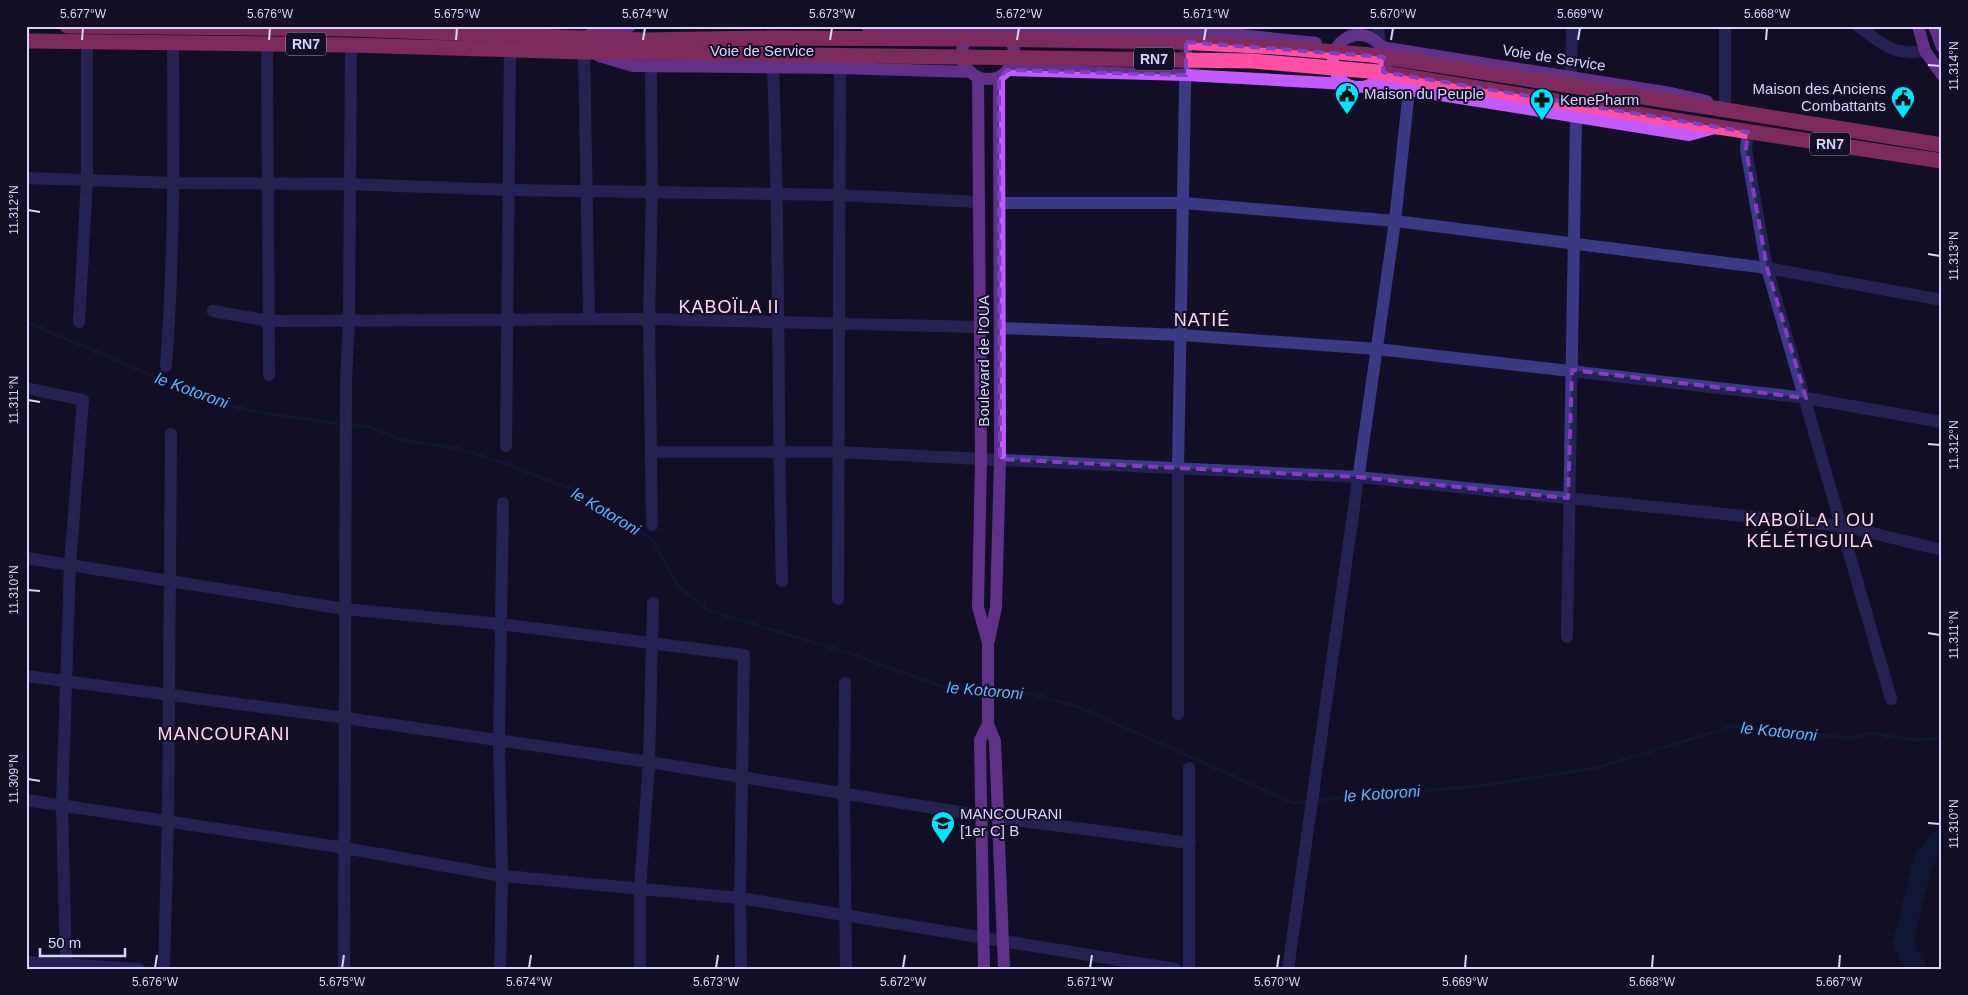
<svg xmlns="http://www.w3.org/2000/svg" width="1968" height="995" font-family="Helvetica,sans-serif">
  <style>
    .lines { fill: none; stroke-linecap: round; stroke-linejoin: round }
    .stream { stroke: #0c2248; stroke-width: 3 }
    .river { stroke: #0c2248; stroke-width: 20 }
    .minor { stroke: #3d3a85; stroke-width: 12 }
    .major { stroke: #c25bff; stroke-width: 12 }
    .highway { stroke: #ff4fa3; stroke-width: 15 }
    .highway-bridge { stroke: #ff4fa3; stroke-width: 15 }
    .marked { fill: none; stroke: #843dc5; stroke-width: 4; stroke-dasharray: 10 6; stroke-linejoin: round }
    .ticks { fill: none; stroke: #d9d4ff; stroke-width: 2 }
    .labels { text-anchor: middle; stroke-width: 4; stroke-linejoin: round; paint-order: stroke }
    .shield { fill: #130f26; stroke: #9e99be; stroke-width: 1 }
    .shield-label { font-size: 14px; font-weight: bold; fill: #d9d4ff }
    .street-label { font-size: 15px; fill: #d9d4ff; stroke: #130f26 }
    .poi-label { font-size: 15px; fill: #d9d4ff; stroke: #130f26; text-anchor: start }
    .water-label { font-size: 16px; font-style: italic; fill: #62b6ff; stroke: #130f26 }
    .quarter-label { font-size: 18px; letter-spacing: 1px; fill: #ffd6f0; stroke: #130f26 }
    .neatline { fill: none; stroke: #d9d4ff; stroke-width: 2 }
    .ticks-label { font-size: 12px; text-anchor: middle; fill: #d9d4ff }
  </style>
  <rect width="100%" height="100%" fill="#130f26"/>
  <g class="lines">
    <g class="stream">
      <path d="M 26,322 L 215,402 L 262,413 L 342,424"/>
      <path d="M 348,425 L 370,427 L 402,440 L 460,449 L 507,464 L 576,491 L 623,518 L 653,541 L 678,586 L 710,611 L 849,653 L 940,686 L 984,692"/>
      <path d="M 990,692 L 1033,694 L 1081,708 L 1293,803 L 1309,801"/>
      <path d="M 1315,800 L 1479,786 L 1596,768 L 1734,726 L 1849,738 L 1873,733 L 1912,740 L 1942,738"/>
    </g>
    <path class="river" d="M 1917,969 L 1903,943 L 1923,861 L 1939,840 L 1942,842"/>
    <g class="minor">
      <path d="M 1377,26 L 1381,47"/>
      <path d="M 1725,26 L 1725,110"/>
      <path d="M 1858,26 C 1883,44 1892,56 1925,51"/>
      <path d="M 1352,37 L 1354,26"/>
      <path d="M 267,43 L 269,375"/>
      <path d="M 584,52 L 589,319"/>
      <path d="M 651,66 L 652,192 L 649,319 L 652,525"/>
      <path d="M 773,68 C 780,239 777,410 782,581"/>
      <path d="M 1571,77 L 1572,26"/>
      <path d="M 1748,132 L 1746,149 L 1767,268 L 1891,699"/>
      <path d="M 26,178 L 174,183 L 348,184 L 509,190 L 839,195 L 978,202"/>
      <path d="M 999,203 L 1184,203 L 1395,221 L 1767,268 L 1942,300"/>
      <path d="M 213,311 L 269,321 L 649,319 L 979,327"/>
      <path d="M 79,322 L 87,181 L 87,42"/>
      <path d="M 1000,328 L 1182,335 L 1377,349 L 1806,398 L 1942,422"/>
      <path d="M 166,366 C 174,258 174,150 173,42"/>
      <path d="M 26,388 L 83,400 L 70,564 L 62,805 L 66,969"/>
      <path d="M 506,446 L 510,50"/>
      <path d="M 652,452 L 838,452 L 1358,477 L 1843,526 L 1942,550"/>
      <path d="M 26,558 L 345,609 L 500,624 L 744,655 L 740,898 L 741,969"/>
      <path d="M 838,599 L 840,68"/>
      <path d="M 1567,637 L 1576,118"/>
      <path d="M 26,676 L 346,718 L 649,762 L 983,816"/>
      <path d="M 845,683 L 844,794 L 846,969"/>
      <path d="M 1178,714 L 1178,467 L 1186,34"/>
      <path d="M 26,800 L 345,848 L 502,876 L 740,898 L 1175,969"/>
      <path d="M 1000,818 L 1190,843"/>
      <path d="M 26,962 L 139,969"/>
      <path d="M 164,969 L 168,822 L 171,434"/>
      <path d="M 344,969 L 346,381 L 349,319 L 351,45"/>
      <path d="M 500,969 L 502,876 L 499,741 L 503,503"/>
      <path d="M 640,969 L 640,888 L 649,762 L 653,603"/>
      <path d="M 1189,969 L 1189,768"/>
      <path d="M 1288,969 L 1395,221 L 1409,90"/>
    </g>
    <g class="major">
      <path d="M 867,26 L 974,31"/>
      <path d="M 1918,26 L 1925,51 L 1942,75"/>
      <path d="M 1934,26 L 1942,47"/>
      <circle cx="988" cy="53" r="26"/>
      <path d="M 1002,31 L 1211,32 L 1316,43"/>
      <circle cx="1359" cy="61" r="26"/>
      <path d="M 584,37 L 609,27 L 630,26"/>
      <path d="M 1381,47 L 1671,93 L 1707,101"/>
      <path d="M 599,56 L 633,66 L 840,68 L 971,72"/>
      <path d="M 1007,70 L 1186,75 L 1346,84"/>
      <path d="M 978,77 L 981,458 L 978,607 L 988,643 L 988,724 L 980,740 L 984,969"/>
      <path d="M 1372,84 L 1689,135 L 1715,128"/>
      <path d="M 989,640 L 996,607 L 1000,459 L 999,78"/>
      <path d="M 988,724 L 995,741 L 1004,969"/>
    </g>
    <g class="highway">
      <path d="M 67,26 L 352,29 L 583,38"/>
      <path d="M 26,41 L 351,45 L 584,52"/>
      <path d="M 1720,109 L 1942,145"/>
      <path d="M 1718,127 L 1942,161"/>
    </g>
    <g class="highway-bridge">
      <path d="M 583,38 L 645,40 L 770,38 L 989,39 L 1177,42 L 1275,47 L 1371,55 L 1720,109"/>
      <path d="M 584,52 L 1253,61 L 1379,72 L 1718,127"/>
    </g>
  </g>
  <path d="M0 0H1968V995H0ZM 1186,42 L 1384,57 L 1383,72 L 1748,132 L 1746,149 L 1767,268 L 1806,398 L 1572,370 L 1568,498 L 1358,477 L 1000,459 L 999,78 L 1007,70 L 1186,75 Z" fill="#130f26" fill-opacity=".55" fill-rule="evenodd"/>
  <path class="marked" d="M 1186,42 L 1384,57 L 1383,72 L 1748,132 L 1746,149 L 1767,268 L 1806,398 L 1572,370 L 1568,498 L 1358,477 L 1000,459 L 999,78 L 1007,70 L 1186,75 Z"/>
  <path class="ticks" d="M 82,40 L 83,28M 269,40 L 270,28M 456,40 L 457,28M 643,40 L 645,28M 830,40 L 832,28M 1017,40 L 1019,28M 1204,40 L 1206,28M 1391,40 L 1393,28M 1578,40 L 1580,28M 1766,40 L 1767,28M 1928,65 L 1940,66M 28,210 L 40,212M 1928,254 L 1940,256M 28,400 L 40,402M 1928,444 L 1940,445M 28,590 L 40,591M 1928,633 L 1940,635M 28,779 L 40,781M 1928,823 L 1940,824M 155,968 L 157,955M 342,968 L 344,955M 529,968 L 531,955M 716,968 L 718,955M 903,968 L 905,955M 1090,968 L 1092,955M 1277,968 L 1279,955M 1465,968 L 1466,955M 1652,968 L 1653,955M 1839,968 L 1840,955"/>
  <defs>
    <g id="civic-pin" transform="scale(1.25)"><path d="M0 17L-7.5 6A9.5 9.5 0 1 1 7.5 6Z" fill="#00e5ff" stroke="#130f26"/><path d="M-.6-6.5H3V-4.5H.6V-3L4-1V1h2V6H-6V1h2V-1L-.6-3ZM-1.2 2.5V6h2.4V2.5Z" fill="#111"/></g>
    <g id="pharmacy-pin" transform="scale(1.25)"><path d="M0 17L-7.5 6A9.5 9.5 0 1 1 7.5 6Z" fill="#00e5ff" stroke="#130f26"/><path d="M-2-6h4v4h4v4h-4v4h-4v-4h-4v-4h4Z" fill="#111"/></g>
    <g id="school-pin" transform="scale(1.25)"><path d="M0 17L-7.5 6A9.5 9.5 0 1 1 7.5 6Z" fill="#00e5ff" stroke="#130f26"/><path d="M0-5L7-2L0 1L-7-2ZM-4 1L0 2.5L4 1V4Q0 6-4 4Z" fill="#111"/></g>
  </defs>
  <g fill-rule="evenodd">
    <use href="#civic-pin" x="1347" y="94"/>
    <use href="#civic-pin" x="1903" y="98"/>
    <use href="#pharmacy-pin" x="1542" y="100"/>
    <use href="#school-pin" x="943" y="823"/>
  </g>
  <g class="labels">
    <g class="shield">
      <rect x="286" y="32.5" width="40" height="23" rx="4"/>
      <rect x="1134" y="47.5" width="40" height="23" rx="4"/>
      <rect x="1810" y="132.5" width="40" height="23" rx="4"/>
    </g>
    <g class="shield-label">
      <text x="306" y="49">RN7</text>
      <text x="1154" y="64">RN7</text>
      <text x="1830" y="149">RN7</text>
    </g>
    <g class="street-label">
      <text x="762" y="56">Voie de Service</text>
      <text transform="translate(1554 58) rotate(9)" y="5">Voie de Service</text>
      <text transform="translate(984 361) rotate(-90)" y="5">Boulevard de l'OUA</text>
    </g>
    <g class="poi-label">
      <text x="1886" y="94" text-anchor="end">Maison des Anciens<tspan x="1886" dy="17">Combattants</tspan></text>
      <text x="1364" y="99">Maison du Peuple</text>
      <text x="1560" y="105">KenePharm</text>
      <text x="960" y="819">MANCOURANI<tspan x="960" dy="17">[1er C] B</tspan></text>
    </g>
    <g class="water-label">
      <text transform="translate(192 390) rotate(20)" y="6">le Kotoroni</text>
      <text transform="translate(606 511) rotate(31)" y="6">le Kotoroni</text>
      <text transform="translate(985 690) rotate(5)" y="6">le Kotoroni</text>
      <text transform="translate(1779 731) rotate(6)" y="6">le Kotoroni</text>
      <text transform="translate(1382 793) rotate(-4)" y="6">le Kotoroni</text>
    </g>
    <g class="quarter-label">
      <text x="729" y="313">KABOÏLA II</text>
      <text x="1202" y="326">NATIÉ</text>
      <text x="1810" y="526">KABOÏLA I OU<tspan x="1810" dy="21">KÉLÉTIGUILA</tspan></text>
      <text x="224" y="740">MANCOURANI</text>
    </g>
  </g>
  <rect width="1968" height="995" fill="none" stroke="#130f26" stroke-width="55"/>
  <path d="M40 948v8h85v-8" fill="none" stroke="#d9d4ff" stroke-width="2.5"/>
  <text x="48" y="948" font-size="15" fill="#d9d4ff" stroke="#130f26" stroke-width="4" paint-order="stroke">50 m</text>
  <rect x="28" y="28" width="1912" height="940" class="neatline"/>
  <g class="ticks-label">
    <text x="83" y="18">5.677°W</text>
    <text x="270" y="18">5.676°W</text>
    <text x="457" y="18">5.675°W</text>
    <text x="645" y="18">5.674°W</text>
    <text x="832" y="18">5.673°W</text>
    <text x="1019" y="18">5.672°W</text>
    <text x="1206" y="18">5.671°W</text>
    <text x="1393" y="18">5.670°W</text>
    <text x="1580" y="18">5.669°W</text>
    <text x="1767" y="18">5.668°W</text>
    <text transform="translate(1954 66) rotate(-90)" y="4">11.314°N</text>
    <text transform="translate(14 210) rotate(-90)" y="4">11.312°N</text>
    <text transform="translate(1954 256) rotate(-90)" y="4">11.313°N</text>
    <text transform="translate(14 400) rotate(-90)" y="4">11.311°N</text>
    <text transform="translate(1954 445) rotate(-90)" y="4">11.312°N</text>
    <text transform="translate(14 590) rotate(-90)" y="4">11.310°N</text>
    <text transform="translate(1954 635) rotate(-90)" y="4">11.311°N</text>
    <text transform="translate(14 779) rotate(-90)" y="4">11.309°N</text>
    <text transform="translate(1954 824) rotate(-90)" y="4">11.310°N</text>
    <text x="155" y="986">5.676°W</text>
    <text x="342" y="986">5.675°W</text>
    <text x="529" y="986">5.674°W</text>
    <text x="716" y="986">5.673°W</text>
    <text x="903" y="986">5.672°W</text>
    <text x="1090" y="986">5.671°W</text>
    <text x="1277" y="986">5.670°W</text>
    <text x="1465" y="986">5.669°W</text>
    <text x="1652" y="986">5.668°W</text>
    <text x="1839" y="986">5.667°W</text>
  </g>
</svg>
